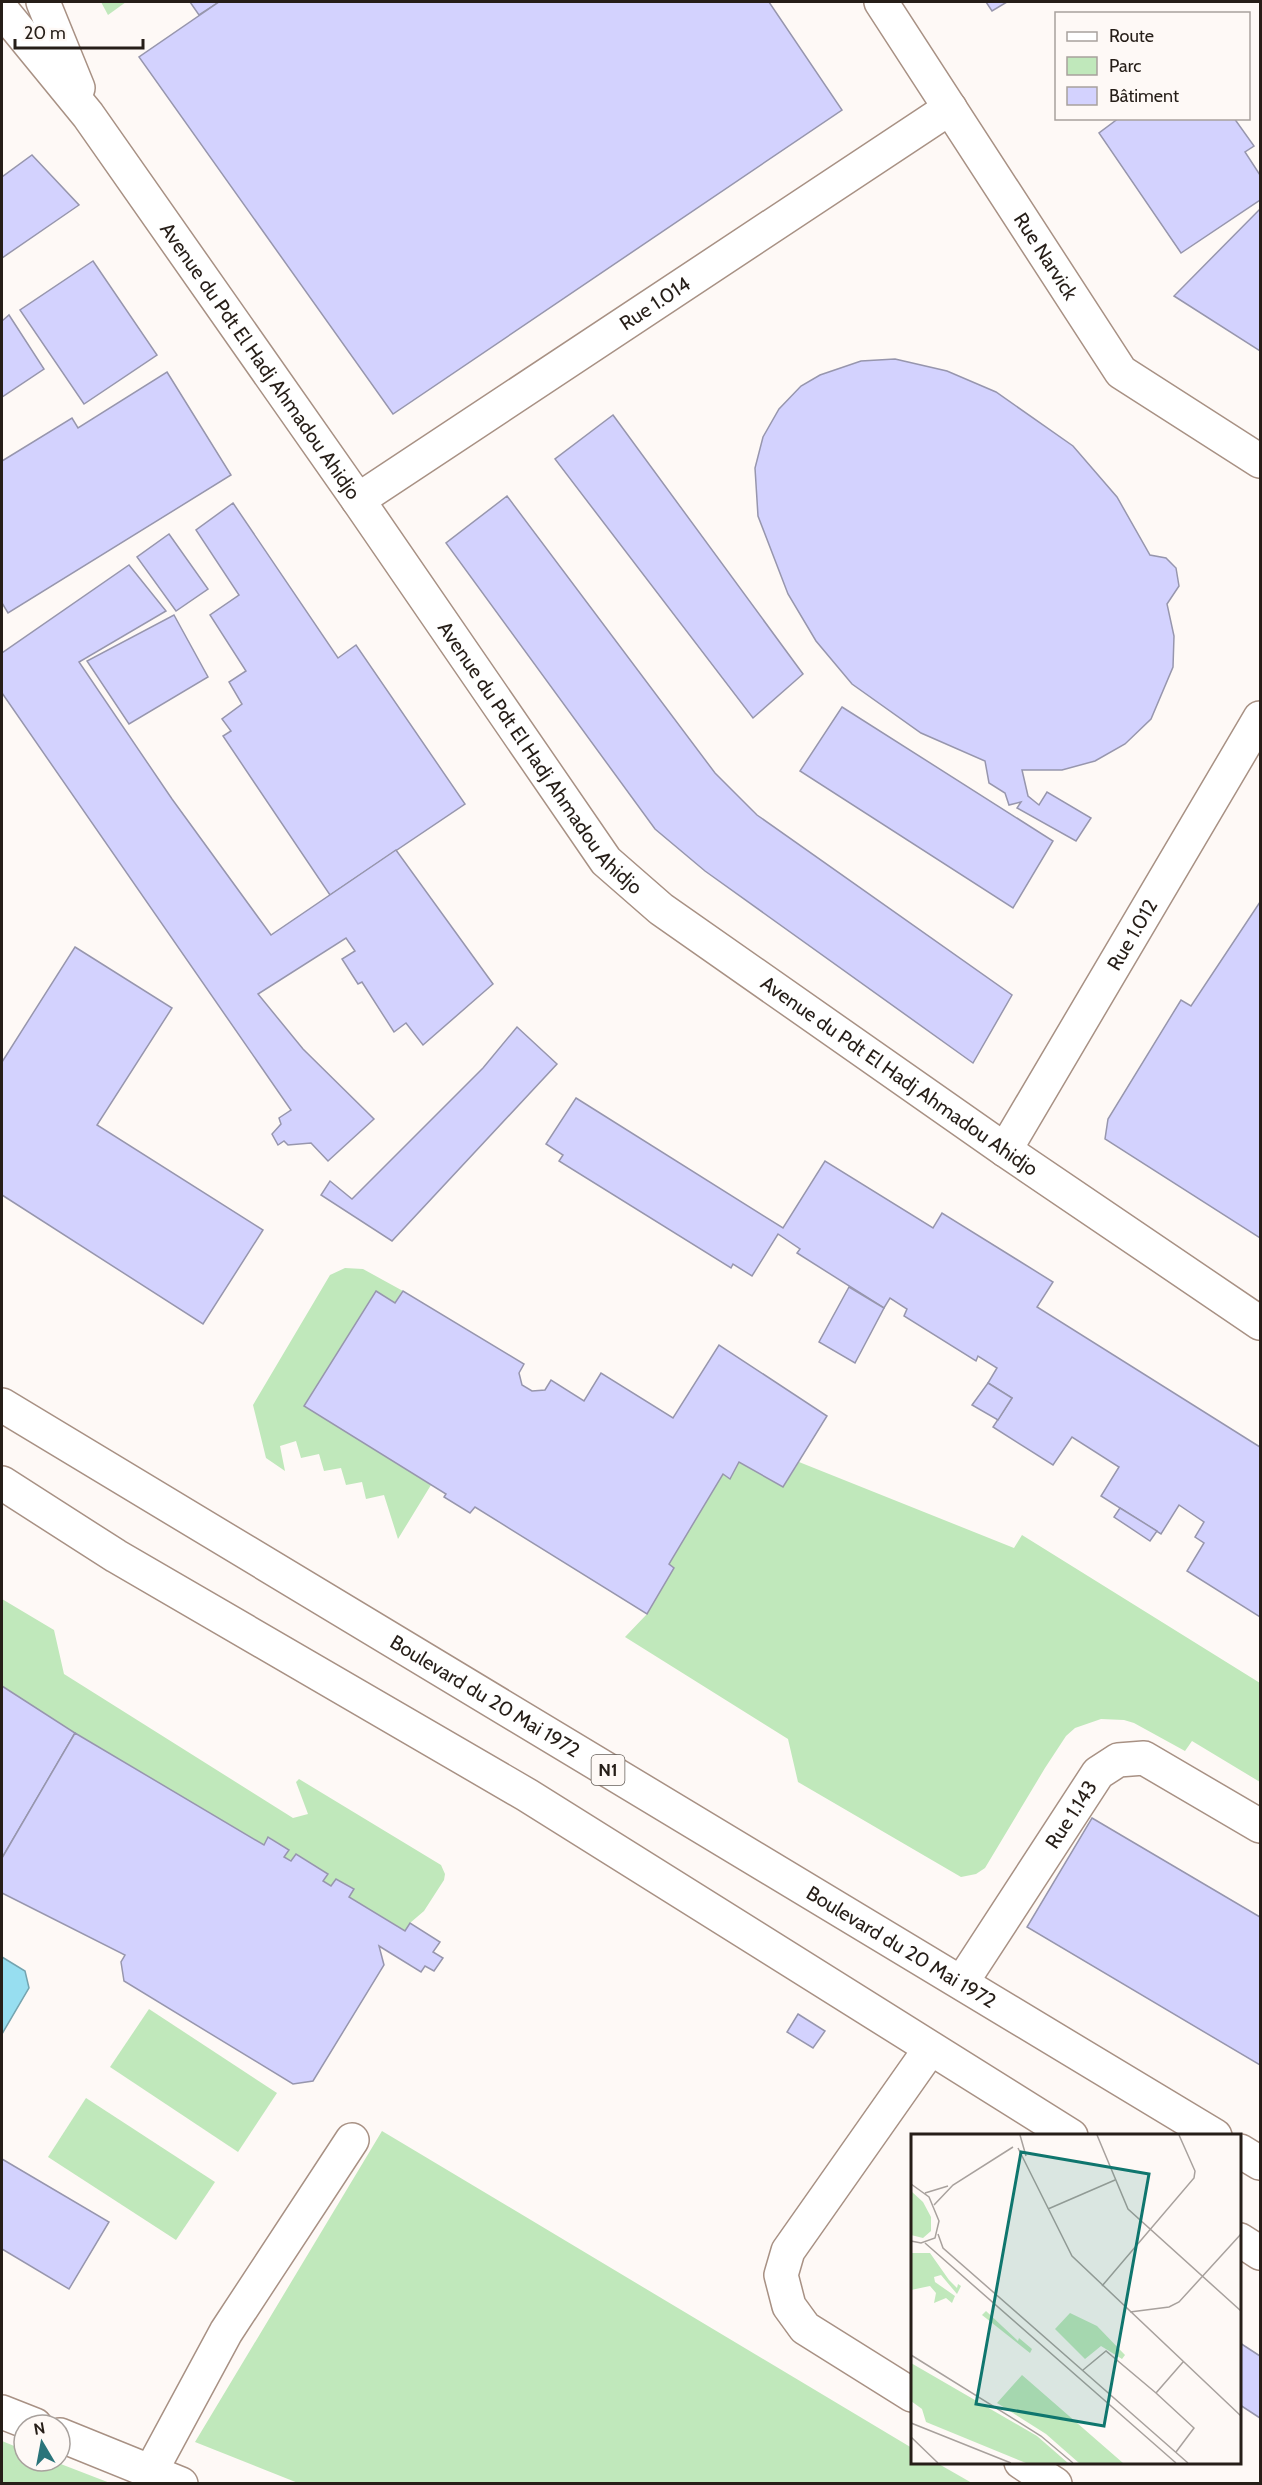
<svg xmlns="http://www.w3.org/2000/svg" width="1262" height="2485" font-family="Cabin,sans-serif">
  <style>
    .green { fill: #c0e8bb }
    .water { fill: #97def0; stroke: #75a4af; stroke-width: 1.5 }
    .building { fill: #d3d2fe; stroke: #9796ad; stroke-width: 1.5 }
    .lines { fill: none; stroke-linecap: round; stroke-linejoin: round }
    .minor-casing { stroke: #a89184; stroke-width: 36 }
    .major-casing { stroke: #a89184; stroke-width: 36 }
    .highway-casing { stroke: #a89184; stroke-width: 36 }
    .minor { stroke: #fff; stroke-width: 33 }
    .major { stroke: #fff; stroke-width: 33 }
    .highway { stroke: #fff; stroke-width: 33 }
    .labels { text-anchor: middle; stroke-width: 4.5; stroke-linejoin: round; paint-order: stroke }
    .shield { fill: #fef9f6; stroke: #67605b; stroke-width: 1.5 }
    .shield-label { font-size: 18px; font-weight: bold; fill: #261e18 }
    .street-label { font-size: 20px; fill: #261e18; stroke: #fef9f6 }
    .inset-road { fill: none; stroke: #a8a19d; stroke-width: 1.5 }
    .view { fill: #0f766e; fill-opacity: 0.15; stroke: #0f766e; stroke-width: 3 }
    .inset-edge { fill: none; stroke: #261e18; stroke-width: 3 }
  </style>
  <rect width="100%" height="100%" fill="#fef9f6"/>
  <g class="green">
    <path d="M 101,2 L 126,2 L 108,15 Z"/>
    <path d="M 345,1268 L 363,1269 L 403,1291 L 395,1303 L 376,1291 L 304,1406 L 431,1485 L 398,1539 L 384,1495 L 366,1499 L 362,1482 L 346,1485 L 341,1468 L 324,1471 L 319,1454 L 301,1458 L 296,1441 L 280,1446 L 285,1471 L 266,1458 L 253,1405 L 330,1275 Z"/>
    <path d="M 739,1462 L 783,1487 L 799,1462 L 1014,1548 L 1022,1535 L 1260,1683 L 1260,1782 L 1192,1741 L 1185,1751 L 1134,1723 L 1124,1720 L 1101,1719 L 1075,1728 L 1066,1736 L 1045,1768 L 985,1868 L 976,1874 L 961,1877 L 798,1782 L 788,1739 L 625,1637 L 647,1614 L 674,1568 L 669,1564 L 723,1474 L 730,1478 Z"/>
    <path d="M 2,1599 L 54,1630 L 64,1674 L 293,1818 L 308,1814 L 296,1782 L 299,1779 L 441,1865 L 445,1874 L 444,1880 L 424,1911 L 410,1923 L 405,1931 L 349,1897 L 354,1889 L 336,1879 L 331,1886 L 323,1881 L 327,1874 L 284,1857 L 288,1850 L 269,1837 L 264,1845 L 75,1733 L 2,1686 Z"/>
    <path d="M 149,2009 L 277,2093 L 238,2152 L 110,2067 Z"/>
    <path d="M 86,2098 L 215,2182 L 176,2240 L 48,2157 Z"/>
    <path d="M 382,2131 L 912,2448 L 912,2462 L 937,2463 L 972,2483 L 298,2483 L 195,2442 Z"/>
    <path d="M 2,2441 L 24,2450 L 24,2461 L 53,2461 L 110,2483 L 2,2483 Z"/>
  </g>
  <path class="water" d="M 2,1957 L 25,1971 L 29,1988 L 2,2034 Z"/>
  <g class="building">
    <path d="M 190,2 L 219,2 L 199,15 Z"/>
    <path d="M 219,2 L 769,2 L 842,110 L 393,414 L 139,57 Z"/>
    <path d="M 986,2 L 1007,2 L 992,11 Z"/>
    <path d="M 1119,118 L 1234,118 L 1254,146 L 1245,152 L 1260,175 L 1260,200 L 1181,253 L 1099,133 Z"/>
    <path d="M 32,155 L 79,205 L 2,258 L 2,177 Z"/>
    <path d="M 1260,209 L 1260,351 L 1174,296 Z"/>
    <path d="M 93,261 L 157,355 L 84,404 L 20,310 Z"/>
    <path d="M 9,315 L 44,369 L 2,397 L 2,321 Z"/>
    <path d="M 895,359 L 947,371 L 996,392 L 1073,446 L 1117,497 L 1150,555 L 1166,558 L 1176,568 L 1179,586 L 1167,604 L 1174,636 L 1173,667 L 1151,719 L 1125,744 L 1095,761 L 1062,770 L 1022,770 L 1028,796 L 1039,805 L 1047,792 L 1091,818 L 1076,841 L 1017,808 L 1021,802 L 1009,805 L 1005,793 L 989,783 L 985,761 L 921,733 L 852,684 L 816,641 L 788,594 L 758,516 L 755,468 L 763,437 L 779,409 L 801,386 L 820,375 L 861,361 Z"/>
    <path d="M 167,372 L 231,475 L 8,613 L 2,603 L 2,461 L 72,418 L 78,428 Z"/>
    <path d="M 613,415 L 803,674 L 753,718 L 555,459 Z"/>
    <path d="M 507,496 L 715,773 L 757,815 L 1012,995 L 973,1063 L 705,871 L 655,829 L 446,543 Z"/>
    <path d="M 233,503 L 338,658 L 356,645 L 465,804 L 330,895 L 223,736 L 231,731 L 222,719 L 242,704 L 229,682 L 246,671 L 210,615 L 239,595 L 196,530 Z"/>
    <path d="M 169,534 L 208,589 L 176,611 L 137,557 Z"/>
    <path d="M 129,565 L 166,611 L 79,662 L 172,799 L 271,935 L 396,850 L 493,984 L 423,1045 L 406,1023 L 394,1032 L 362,982 L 358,984 L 342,959 L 355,951 L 346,938 L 258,994 L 303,1049 L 374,1119 L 328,1161 L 311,1143 L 288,1145 L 284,1141 L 278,1145 L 272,1134 L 281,1124 L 279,1118 L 291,1110 L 2,693 L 2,653 Z"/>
    <path d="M 174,615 L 208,677 L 129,724 L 87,661 Z"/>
    <path d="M 842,707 L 1053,841 L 1013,908 L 800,771 Z"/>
    <path d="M 1260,902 L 1260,1238 L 1105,1139 L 1108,1119 L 1181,1000 L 1191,1006 Z"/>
    <path d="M 75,947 L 172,1008 L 97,1125 L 263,1230 L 203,1324 L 2,1195 L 2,1062 Z"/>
    <path d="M 517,1027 L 557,1064 L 392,1241 L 321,1195 L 330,1181 L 352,1199 L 483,1068 Z"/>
    <path d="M 576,1098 L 783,1228 L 825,1161 L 933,1228 L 942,1213 L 1053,1282 L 1037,1307 L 1260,1447 L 1260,1617 L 1187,1571 L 1204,1543 L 1195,1537 L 1204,1522 L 1179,1505 L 1161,1534 L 1101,1496 L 1119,1467 L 1072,1437 L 1053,1465 L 993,1427 L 1012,1398 L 988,1383 L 997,1368 L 978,1356 L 976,1361 L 904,1316 L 907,1309 L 890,1298 L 884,1308 L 797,1253 L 800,1249 L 778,1234 L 752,1276 L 733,1264 L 731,1268 L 559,1161 L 563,1155 L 546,1144 Z"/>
    <path d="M 849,1287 L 884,1308 L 855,1363 L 819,1342 Z"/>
    <path d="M 376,1291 L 395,1303 L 403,1291 L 524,1364 L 519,1373 L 522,1385 L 532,1391 L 545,1390 L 551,1380 L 584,1401 L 601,1373 L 673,1418 L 719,1345 L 827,1416 L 783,1487 L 739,1462 L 730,1479 L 723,1474 L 669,1564 L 674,1568 L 647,1614 L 475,1507 L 470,1513 L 444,1497 L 446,1494 L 304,1406 Z"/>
    <path d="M 988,1383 L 1012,1398 L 998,1420 L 972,1405 Z"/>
    <path d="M 1120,1508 L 1157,1531 L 1150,1541 L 1114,1517 Z"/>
    <path d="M 2,1686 L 75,1733 L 2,1858 Z"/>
    <path d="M 75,1733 L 264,1845 L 268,1837 L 289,1850 L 284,1857 L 291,1861 L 296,1854 L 328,1874 L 323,1881 L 331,1886 L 336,1879 L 354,1889 L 349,1897 L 405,1931 L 410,1923 L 440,1942 L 433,1952 L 443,1958 L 434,1971 L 425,1966 L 421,1972 L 379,1946 L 384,1965 L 313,2081 L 293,2084 L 124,1981 L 121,1962 L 125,1955 L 2,1893 L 2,1858 Z"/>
    <path d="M 1092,1818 L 1260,1917 L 1260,2065 L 1027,1927 Z"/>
    <path d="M 798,2014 L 825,2031 L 813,2048 L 787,2032 Z"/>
    <path d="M 2,2159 L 109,2222 L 69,2289 L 2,2249 Z"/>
    <path d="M 1240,2343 L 1260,2356 L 1260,2418 L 1240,2405 Z"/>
  </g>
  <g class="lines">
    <g class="minor-casing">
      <g id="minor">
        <path id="s1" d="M 881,2 L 1121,372 L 1260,461"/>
        <path id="s2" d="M 358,500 L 950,108"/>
        <path id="s3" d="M 1005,1150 L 1260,718"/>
        <path id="s4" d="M 962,1982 L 1098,1773 L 1118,1760 L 1144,1758 L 1260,1826"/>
        <path d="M 912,2395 L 805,2328 L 789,2306 L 781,2275 L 788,2251 L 930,2049"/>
        <path d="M 2,2412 L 35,2425"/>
        <path d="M 60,2435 L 181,2484"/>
        <path d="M 1021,2462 L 1055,2484"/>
        <path d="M 151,2471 L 226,2332 L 352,2140"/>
      </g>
    </g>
    <g class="major-casing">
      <g id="major">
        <path d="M 43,2 L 78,88"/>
        <path id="s5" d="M 2,10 L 88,115 L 358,500 L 606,861 L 661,909 L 1005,1150 L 1260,1323"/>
      </g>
    </g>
    <g class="highway-casing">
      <g id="highway">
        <path id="s6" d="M 2,1405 L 1215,2136"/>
        <path d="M 2,1483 L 116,1556 L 527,1795 L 1071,2136"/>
        <path d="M 1240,2151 L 1260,2163"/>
        <path d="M 1240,2240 L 1260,2253"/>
      </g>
    </g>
    <use href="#minor" class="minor"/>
    <use href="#major" class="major"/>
    <use href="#highway" class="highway"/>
  </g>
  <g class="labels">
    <rect class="shield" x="591.5" y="1755" width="33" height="30" rx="4.5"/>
    <g class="shield-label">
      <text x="608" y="1776">N1</text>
    </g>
    <g class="street-label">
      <text dy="7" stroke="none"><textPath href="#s1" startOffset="303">Rue Narvick</textPath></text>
      <text dy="7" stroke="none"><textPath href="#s2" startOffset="356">Rue 1.014</textPath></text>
      <text dy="7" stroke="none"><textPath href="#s5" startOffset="436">Avenue du Pdt El Hadj Ahmadou Ahidjo</textPath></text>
      <text dy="7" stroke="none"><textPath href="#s5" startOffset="922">Avenue du Pdt El Hadj Ahmadou Ahidjo</textPath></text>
      <text dy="7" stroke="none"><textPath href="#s3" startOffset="250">Rue 1.012</textPath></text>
      <text dy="7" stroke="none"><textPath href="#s5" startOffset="1408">Avenue du Pdt El Hadj Ahmadou Ahidjo</textPath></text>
      <text dy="7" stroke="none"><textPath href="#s6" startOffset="564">Boulevard du 20 Mai 1972</textPath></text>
      <text dy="7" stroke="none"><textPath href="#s4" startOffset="200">Rue 1.143</textPath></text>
      <text dy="7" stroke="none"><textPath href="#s6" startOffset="1050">Boulevard du 20 Mai 1972</textPath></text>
    </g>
  </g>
  <g transform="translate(911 2134)">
    <rect width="330" height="330" fill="#fef9f6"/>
    <path d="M 0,57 L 12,68 L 20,83 L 20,97 L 12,104 L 0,101 ZM 0,119 L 19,119 L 38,146 L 46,154 L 47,150 L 50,152 L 46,160 L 30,141 L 23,143 L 24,148 L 44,162 L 41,169 L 35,164 L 23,169 L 25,159 L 19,152 L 0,156 ZM 75,177 L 107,207 L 108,204 L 121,215 L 119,219 L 71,181 ZM 159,179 L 186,192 L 214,221 L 211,225 L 190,212 L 174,225 L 144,195 ZM 0,229 L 126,302 L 157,329 L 115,329 L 15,288 L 11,275 L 0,267 ZM 111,241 L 212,329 L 168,329 L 135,300 L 86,269 Z" fill="#c0e8bb"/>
    <path class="inset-road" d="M 109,1 L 115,22M 186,1 L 217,75 L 330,177M 107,14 L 161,122 L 330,282M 0,50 L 18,63 L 28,87 L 24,104 L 10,109 L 0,107M 14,59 L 37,52M 23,71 L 42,51 L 102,13M 137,75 L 204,46M 27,100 L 32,114 L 277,329M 14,109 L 265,329M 191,152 L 283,44 L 284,37 L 268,1M 219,178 L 258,173 L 268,168 L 330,100M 0,221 L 130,302 L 162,329M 172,236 L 195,217 L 245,259M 0,289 L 100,329M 0,303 L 27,329M 265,318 L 283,294 L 245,259 L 272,228"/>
    <path class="view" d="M 110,18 L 238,40 L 193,292 L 65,270 Z"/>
    <rect width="330" height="330" class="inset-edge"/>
  </g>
  <rect width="1262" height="2485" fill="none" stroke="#261e18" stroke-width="6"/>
  <rect x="1055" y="12" width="195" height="108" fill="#fef9f6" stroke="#a8a19d" stroke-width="1.5"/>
  <rect x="1067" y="32" width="30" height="9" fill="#ffffff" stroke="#a8a19d" stroke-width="1.5"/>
  <text x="1109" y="42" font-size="18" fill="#261e18">Route</text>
  <rect x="1067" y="57" width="30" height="18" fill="#c0e8bb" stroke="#a8a19d" stroke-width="1.5"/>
  <text x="1109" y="72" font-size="18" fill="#261e18">Parc</text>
  <rect x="1067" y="87" width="30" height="18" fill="#d3d2fe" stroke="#a8a19d" stroke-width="1.5"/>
  <text x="1109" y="102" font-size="18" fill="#261e18">Bâtiment</text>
  <g transform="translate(42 2443) rotate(350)"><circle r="28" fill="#fef9f6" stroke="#a8a19d" stroke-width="1.5"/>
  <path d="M0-4.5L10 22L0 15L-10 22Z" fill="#2a747a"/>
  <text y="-9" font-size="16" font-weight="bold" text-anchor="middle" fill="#261e18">N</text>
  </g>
  <path d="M15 39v9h128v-9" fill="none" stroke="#261e18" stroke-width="3"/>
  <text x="24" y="39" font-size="18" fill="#261e18" stroke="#fef9f6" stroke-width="4.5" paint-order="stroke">20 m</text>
</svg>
